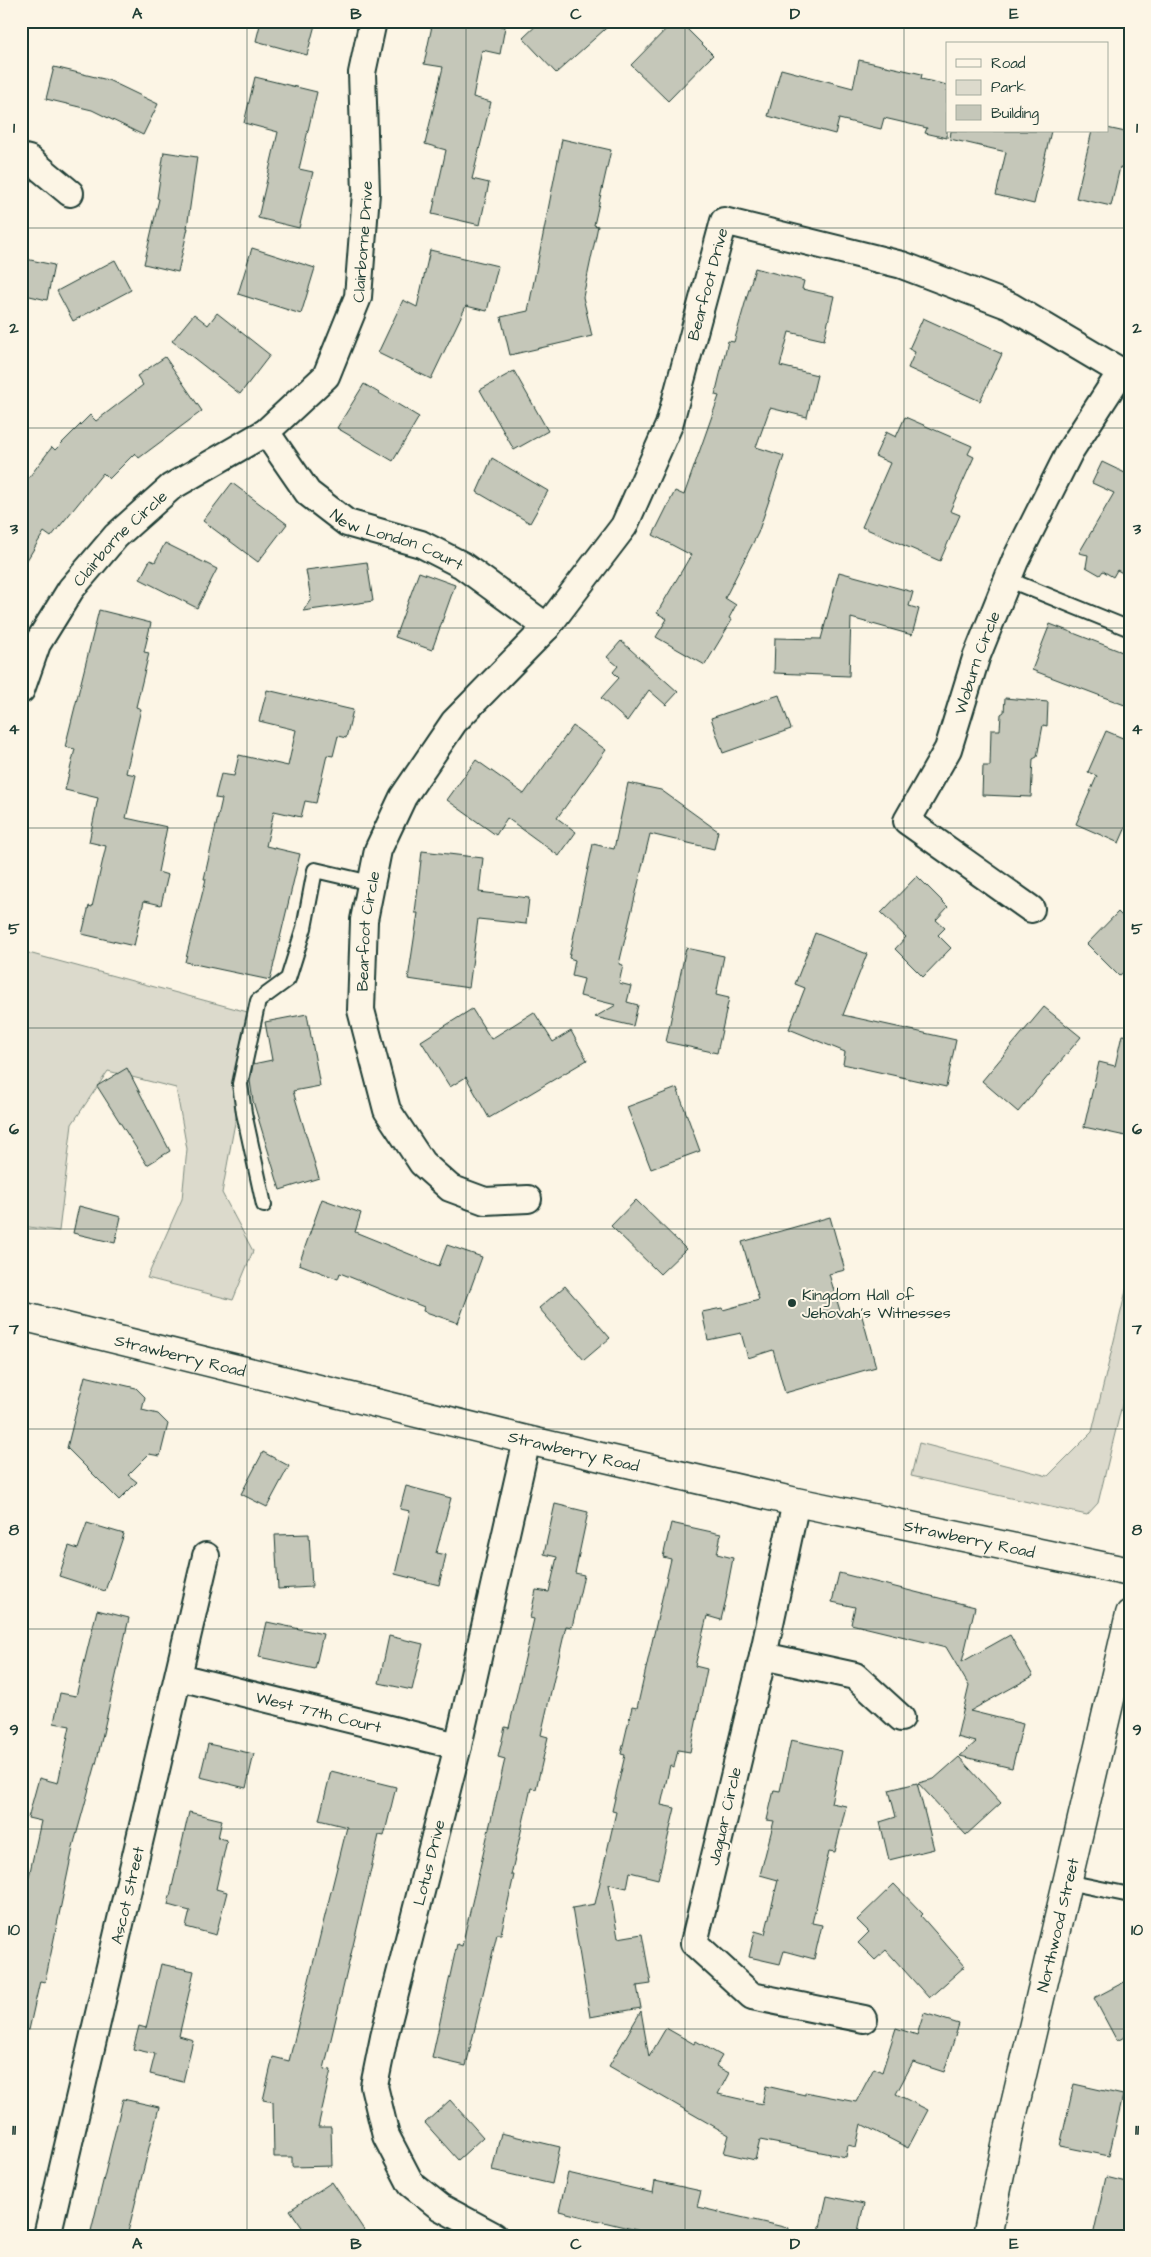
<svg xmlns="http://www.w3.org/2000/svg" width="1151" height="2257" font-family="'Architects Daughter',sans-serif">
  <style>
    .green { fill: #dcdacc; stroke: #7e8c80 }
    .building { fill: #c5c7b9; stroke: #1f3d34 }
    .lines { fill: none; stroke-linecap: round; stroke-linejoin: round }
    .service-casing { stroke: #1f3d34; stroke-width: 18 }
    .minor-casing { stroke: #1f3d34; stroke-width: 30 }
    .tertiary-casing { stroke: #1f3d34; stroke-width: 31 }
    .service { stroke: #fcf5e5; stroke-width: 14 }
    .minor { stroke: #fcf5e5; stroke-width: 26 }
    .tertiary { stroke: #fcf5e5; stroke-width: 28 }
    .grid { fill: none; stroke: #1f3d34; stroke-width: 1; stroke-opacity: 0.55 }
    .poi-dot { fill: #1f3d34; stroke: #fcf5e5; stroke-width: 2 }
    .labels { text-anchor: middle; stroke-width: 4; stroke-linejoin: round; paint-order: stroke }
    .street-label { font-size: 16px; fill: #1f3d34; stroke: #fcf5e5 }
    .poi-label { font-size: 16px; fill: #1f3d34; stroke: #fcf5e5; text-anchor: start }
    .neatline { fill: none; stroke: #1f3d34; stroke-width: 2 }
    .grid-label { font-size: 16px; text-anchor: middle; font-weight: bold; fill: #1f3d34 }
  </style>
  <rect width="100%" height="100%" fill="#fcf5e5"/>
  <filter id="ink" filterUnits="userSpaceOnUse"><feTurbulence type="fractalNoise" baseFrequency=".02" numOctaves="2"/><feDisplacementMap in="SourceGraphic" scale="10" xChannelSelector="R" yChannelSelector="G"/><feConvolveMatrix kernelMatrix="1 2 1 2 8 2 1 2 1" color-interpolation-filters="sRGB"/></filter>
  <g filter="url(#ink)">
    <g class="green">
      <path d="M 21,951 L 255,1014 L 222,1193 L 253,1251 L 233,1300 L 147,1278 L 182,1199 L 187,1149 L 176,1088 L 108,1071 L 72,1124 L 59,1231 L 21,1226 Z"/>
      <path d="M 1130,1274 L 1130,1372 L 1098,1503 L 1087,1515 L 911,1476 L 919,1443 L 1048,1476 L 1092,1432 Z"/>
    </g>
    <g class="building">
      <path d="M 261,21 L 316,21 L 307,55 L 256,41 Z"/>
      <path d="M 433,21 L 475,21 L 505,27 L 500,54 L 482,50 L 473,97 L 491,102 L 472,179 L 489,183 L 480,225 L 432,214 L 446,150 L 425,144 L 443,67 L 424,64 Z"/>
      <path d="M 541,21 L 614,21 L 556,73 L 523,38 Z"/>
      <path d="M 674,21 L 679,21 L 713,55 L 668,101 L 631,65 Z"/>
      <path d="M 859,60 L 922,74 L 921,79 L 947,85 L 947,138 L 925,133 L 927,128 L 884,118 L 881,129 L 839,119 L 835,134 L 768,116 L 781,69 L 853,88 Z"/>
      <path d="M 54,67 L 108,80 L 158,104 L 143,135 L 92,110 L 46,99 Z"/>
      <path d="M 255,77 L 317,92 L 299,169 L 313,172 L 299,228 L 258,218 L 278,132 L 244,123 Z"/>
      <path d="M 1107,128 L 1130,133 L 1130,169 L 1120,167 L 1111,206 L 1076,198 L 1092,131 L 1107,131 Z"/>
      <path d="M 951,131 L 1051,131 L 1034,204 L 996,195 L 1006,152 L 950,139 Z"/>
      <path d="M 562,139 L 611,150 L 594,225 L 598,226 L 583,297 L 592,336 L 510,355 L 501,317 L 528,311 Z"/>
      <path d="M 164,152 L 197,157 L 187,228 L 188,228 L 178,272 L 144,264 L 159,199 L 157,198 Z"/>
      <path d="M 252,248 L 315,268 L 301,314 L 238,294 Z"/>
      <path d="M 430,250 L 498,266 L 487,311 L 466,306 L 431,379 L 378,353 L 403,300 L 417,307 Z"/>
      <path d="M 21,258 L 54,265 L 47,300 L 21,294 Z"/>
      <path d="M 115,260 L 131,290 L 73,321 L 57,291 Z"/>
      <path d="M 755,268 L 804,281 L 802,289 L 834,296 L 824,340 L 789,332 L 780,366 L 817,375 L 807,417 L 770,408 L 756,447 L 784,456 L 758,533 L 725,598 L 736,605 L 729,618 L 732,620 L 705,665 L 656,637 L 667,619 L 657,613 L 691,555 L 653,535 L 675,491 L 684,495 L 719,396 L 715,395 L 728,341 L 734,342 Z"/>
      <path d="M 217,313 L 270,355 L 240,394 L 172,341 L 194,314 L 208,325 Z"/>
      <path d="M 923,318 L 1002,354 L 980,401 L 908,368 L 915,352 L 909,349 Z"/>
      <path d="M 165,357 L 202,411 L 139,458 L 135,453 L 109,479 L 103,473 L 51,537 L 44,532 L 21,570 L 21,488 L 52,447 L 55,450 L 90,415 L 96,421 L 143,385 L 137,376 Z"/>
      <path d="M 514,371 L 548,431 L 514,450 L 480,390 Z"/>
      <path d="M 364,384 L 419,417 L 393,461 L 337,428 Z"/>
      <path d="M 905,417 L 972,446 L 968,454 L 974,457 L 950,511 L 960,515 L 940,561 L 862,527 L 890,463 L 875,456 L 886,432 L 896,437 Z"/>
      <path d="M 492,458 L 548,491 L 530,523 L 477,492 Z"/>
      <path d="M 1102,462 L 1125,473 L 1130,466 L 1130,577 L 1117,570 L 1113,577 L 1103,571 L 1100,575 L 1086,567 L 1088,555 L 1079,553 L 1114,493 L 1092,483 Z"/>
      <path d="M 232,483 L 287,524 L 258,562 L 203,521 Z"/>
      <path d="M 165,543 L 217,569 L 197,608 L 140,579 L 150,560 L 155,562 Z"/>
      <path d="M 367,562 L 373,601 L 303,611 L 311,599 L 306,570 Z"/>
      <path d="M 419,572 L 455,585 L 432,650 L 395,637 Z"/>
      <path d="M 839,572 L 913,592 L 909,606 L 919,609 L 912,635 L 851,618 L 849,676 L 774,673 L 775,638 L 821,639 Z"/>
      <path d="M 99,610 L 151,623 L 144,652 L 149,653 L 136,707 L 141,709 L 126,773 L 136,775 L 126,818 L 167,827 L 158,872 L 168,875 L 161,905 L 144,901 L 134,946 L 82,934 L 89,906 L 92,907 L 106,846 L 89,842 L 98,798 L 65,790 L 75,749 L 65,747 Z"/>
      <path d="M 1050,624 L 1130,655 L 1130,707 L 1032,670 Z"/>
      <path d="M 621,641 L 678,692 L 666,705 L 649,690 L 627,721 L 601,698 L 619,678 L 613,672 L 618,666 L 607,657 Z"/>
      <path d="M 267,690 L 353,710 L 346,738 L 338,736 L 333,756 L 327,755 L 316,803 L 305,801 L 301,817 L 274,811 L 266,846 L 300,854 L 270,980 L 185,962 L 206,879 L 204,879 L 222,799 L 215,798 L 221,774 L 234,776 L 239,755 L 288,766 L 296,730 L 259,721 Z"/>
      <path d="M 779,695 L 791,729 L 723,753 L 711,718 Z"/>
      <path d="M 1005,698 L 1048,702 L 1047,726 L 1043,725 L 1037,757 L 1033,759 L 1031,797 L 982,795 L 983,766 L 990,766 L 991,730 L 1000,730 L 1001,714 L 1004,712 Z"/>
      <path d="M 573,726 L 606,750 L 557,818 L 576,832 L 559,856 L 507,818 L 496,835 L 447,800 L 476,760 L 524,794 Z"/>
      <path d="M 1106,731 L 1130,741 L 1130,818 L 1119,843 L 1076,824 L 1097,776 L 1088,772 Z"/>
      <path d="M 628,783 L 661,790 L 718,831 L 714,849 L 650,834 L 619,964 L 623,965 L 619,983 L 631,986 L 627,1002 L 638,1005 L 633,1026 L 595,1017 L 616,1005 L 580,996 L 584,979 L 572,976 L 575,960 L 569,958 L 593,844 L 614,849 Z"/>
      <path d="M 422,851 L 483,858 L 479,892 L 529,898 L 526,924 L 478,919 L 469,988 L 408,979 L 418,913 L 415,913 Z"/>
      <path d="M 917,876 L 948,907 L 936,920 L 945,928 L 938,935 L 951,948 L 923,977 L 895,949 L 906,937 L 881,913 Z"/>
      <path d="M 1118,912 L 1130,924 L 1130,966 L 1119,976 L 1087,944 Z"/>
      <path d="M 815,933 L 867,954 L 843,1015 L 956,1040 L 946,1087 L 843,1064 L 845,1052 L 789,1029 L 805,988 L 795,984 Z"/>
      <path d="M 686,948 L 724,956 L 716,995 L 729,998 L 717,1053 L 666,1042 Z"/>
      <path d="M 1044,1007 L 1081,1037 L 1018,1112 L 982,1081 Z"/>
      <path d="M 472,1009 L 491,1039 L 534,1012 L 553,1042 L 571,1031 L 587,1060 L 489,1118 L 466,1077 L 450,1087 L 421,1041 Z"/>
      <path d="M 307,1014 L 320,1086 L 293,1091 L 319,1178 L 280,1190 L 253,1101 L 250,1081 L 253,1064 L 272,1060 L 265,1022 Z"/>
      <path d="M 1122,1035 L 1130,1036 L 1130,1137 L 1084,1127 L 1099,1062 L 1115,1066 Z"/>
      <path d="M 127,1068 L 170,1151 L 147,1165 L 97,1086 Z"/>
      <path d="M 677,1088 L 700,1151 L 651,1169 L 627,1107 Z"/>
      <path d="M 322,1199 L 361,1213 L 355,1232 L 439,1266 L 447,1245 L 482,1257 L 458,1323 L 423,1311 L 424,1307 L 340,1273 L 338,1279 L 299,1264 Z"/>
      <path d="M 636,1200 L 686,1249 L 660,1274 L 611,1226 Z"/>
      <path d="M 79,1206 L 121,1217 L 115,1243 L 73,1233 Z"/>
      <path d="M 830,1217 L 845,1270 L 829,1274 L 841,1314 L 860,1309 L 876,1367 L 785,1393 L 773,1350 L 748,1358 L 741,1333 L 708,1340 L 702,1312 L 722,1308 L 723,1310 L 759,1300 L 742,1242 Z"/>
      <path d="M 565,1286 L 610,1338 L 584,1360 L 539,1308 Z"/>
      <path d="M 85,1376 L 136,1388 L 145,1397 L 142,1410 L 158,1414 L 168,1424 L 160,1456 L 149,1454 L 128,1475 L 137,1482 L 119,1500 L 67,1448 Z"/>
      <path d="M 263,1452 L 289,1466 L 267,1507 L 241,1494 Z"/>
      <path d="M 406,1486 L 451,1498 L 436,1553 L 446,1555 L 439,1585 L 395,1574 L 410,1511 L 400,1509 Z"/>
      <path d="M 555,1504 L 588,1512 L 575,1573 L 584,1575 L 572,1627 L 566,1626 L 541,1735 L 548,1737 L 536,1789 L 531,1788 L 511,1875 L 514,1875 L 501,1934 L 497,1934 L 466,2066 L 432,2058 L 457,1944 L 462,1946 L 505,1759 L 498,1757 L 505,1727 L 509,1728 L 534,1619 L 530,1618 L 536,1590 L 549,1592 L 557,1557 L 544,1554 Z"/>
      <path d="M 87,1523 L 124,1534 L 105,1591 L 59,1576 L 69,1546 L 78,1549 Z"/>
      <path d="M 671,1523 L 721,1534 L 717,1554 L 733,1558 L 726,1595 L 727,1595 L 721,1620 L 707,1616 L 695,1666 L 707,1669 L 690,1752 L 678,1750 L 674,1767 L 670,1765 L 661,1805 L 675,1808 L 658,1879 L 630,1872 L 627,1888 L 609,1884 L 618,1938 L 642,1934 L 651,1984 L 637,1986 L 641,2008 L 590,2017 L 572,1908 L 595,1904 L 616,1812 L 612,1811 L 625,1755 L 621,1754 L 632,1707 L 637,1708 L 671,1559 L 663,1557 Z"/>
      <path d="M 309,1534 L 312,1587 L 278,1589 L 275,1535 Z"/>
      <path d="M 839,1573 L 975,1607 L 962,1662 L 1010,1635 L 1033,1676 L 970,1711 L 1023,1724 L 1012,1768 L 960,1756 L 976,1742 L 957,1737 L 969,1686 L 946,1647 L 851,1624 L 855,1607 L 832,1602 Z"/>
      <path d="M 97,1610 L 129,1618 L 97,1760 L 74,1843 L 45,1982 L 40,1981 L 29,2030 L 21,2029 L 21,1939 L 29,1906 L 23,1904 L 41,1821 L 28,1818 L 39,1778 L 58,1783 L 70,1726 L 54,1723 L 60,1693 L 76,1696 Z"/>
      <path d="M 267,1622 L 323,1634 L 315,1669 L 259,1657 Z"/>
      <path d="M 389,1636 L 423,1644 L 412,1690 L 379,1683 Z"/>
      <path d="M 791,1740 L 842,1751 L 831,1803 L 846,1806 L 835,1852 L 829,1851 L 812,1923 L 822,1925 L 814,1959 L 784,1951 L 780,1964 L 749,1957 L 755,1931 L 765,1934 L 778,1880 L 760,1875 L 774,1821 L 767,1820 L 774,1790 L 780,1791 Z"/>
      <path d="M 208,1744 L 254,1754 L 246,1788 L 200,1777 Z"/>
      <path d="M 959,1757 L 1001,1803 L 966,1835 L 918,1783 L 934,1779 Z"/>
      <path d="M 331,1771 L 396,1787 L 384,1836 L 379,1835 L 324,2069 L 331,2070 L 318,2127 L 331,2127 L 332,2166 L 292,2167 L 292,2157 L 274,2157 L 273,2102 L 263,2100 L 273,2057 L 289,2061 L 347,1827 L 319,1820 Z"/>
      <path d="M 917,1783 L 934,1849 L 889,1860 L 880,1822 L 896,1817 L 889,1790 Z"/>
      <path d="M 189,1812 L 222,1820 L 218,1838 L 227,1840 L 216,1889 L 227,1892 L 216,1935 L 186,1927 L 190,1911 L 168,1905 Z"/>
      <path d="M 894,1884 L 923,1914 L 921,1916 L 965,1966 L 929,1998 L 886,1950 L 875,1960 L 858,1943 L 869,1932 L 857,1920 Z"/>
      <path d="M 161,1964 L 194,1971 L 179,2036 L 193,2040 L 183,2082 L 150,2074 L 155,2054 L 133,2049 L 139,2026 L 146,2028 Z"/>
      <path d="M 1130,1979 L 1130,2034 L 1117,2041 L 1094,1998 Z"/>
      <path d="M 641,2011 L 649,2057 L 666,2028 L 694,2044 L 696,2041 L 722,2056 L 716,2066 L 729,2073 L 718,2094 L 762,2104 L 766,2086 L 805,2095 L 805,2092 L 856,2102 L 874,2068 L 882,2072 L 896,2028 L 917,2035 L 924,2013 L 959,2024 L 944,2072 L 913,2062 L 896,2094 L 928,2110 L 908,2148 L 861,2124 L 856,2147 L 848,2145 L 846,2157 L 760,2140 L 755,2160 L 724,2153 L 729,2135 L 609,2066 Z"/>
      <path d="M 1074,2084 L 1123,2095 L 1109,2156 L 1060,2146 Z"/>
      <path d="M 123,2099 L 159,2107 L 127,2236 L 111,2236 L 91,2231 Z"/>
      <path d="M 450,2100 L 483,2137 L 458,2160 L 425,2123 Z"/>
      <path d="M 501,2133 L 560,2147 L 552,2184 L 492,2170 Z"/>
      <path d="M 568,2173 L 653,2193 L 655,2181 L 701,2191 L 697,2207 L 788,2228 L 787,2236 L 661,2236 L 559,2211 Z"/>
      <path d="M 1106,2177 L 1130,2183 L 1130,2236 L 1093,2236 Z"/>
      <path d="M 332,2182 L 368,2236 L 308,2236 L 290,2210 Z"/>
      <path d="M 827,2196 L 864,2204 L 857,2236 L 818,2236 Z"/>
    </g>
    <g class="lines">
      <g class="service-casing">
        <g id="service">
          <path d="M 1007,579 L 1130,629"/>
          <path d="M 264,1205 L 244,1113 L 240,1084 L 258,1001 L 288,979 L 304,928 L 315,870 L 371,883"/>
          <path d="M 1067,1882 L 1130,1895"/>
        </g>
      </g>
      <g class="minor-casing">
        <g id="minor">
          <path d="M 21,157 L 29,159 L 70,193"/>
          <path id="s1" d="M 266,432 L 308,493 L 347,523 L 421,544 L 462,565 L 547,627"/>
          <path id="s2" d="M 21,690 L 37,644 L 71,589 L 116,536 L 171,487 L 266,432 L 326,376 L 358,297 L 366,193 L 362,73 L 373,21"/>
          <path id="s3" d="M 1031,909 L 907,821 L 948,749 L 976,658 L 1015,561 L 1070,451 L 1121,372"/>
          <path id="s4" d="M 528,1199 L 485,1201 L 450,1188 L 422,1163 L 387,1110 L 361,1010 L 364,920 L 378,850 L 403,797 L 454,722 L 547,627 L 624,526 L 669,425 L 724,221 L 902,265 L 1010,306 L 1130,377"/>
          <path d="M 796,1502 L 763,1656 L 694,1943 L 752,1996 L 864,2019"/>
          <path d="M 763,1656 L 855,1676 L 901,1718"/>
          <path id="s5" d="M 179,1677 L 458,1746"/>
          <path id="s6" d="M 47,2236 L 206,1556"/>
          <path id="s7" d="M 494,2236 L 440,2207 L 411,2184 L 386,2136 L 374,2086 L 384,2037 L 458,1746 L 527,1440"/>
        </g>
      </g>
      <g class="tertiary-casing">
        <g id="tertiary">
          <path id="s8" d="M 21,1316 L 527,1440 L 796,1502 L 1130,1572"/>
          <path id="s9" d="M 987,2236 L 1010,2126 L 1130,1614"/>
        </g>
      </g>
      <use href="#service" class="service"/>
      <use href="#minor" class="minor"/>
      <use href="#tertiary" class="tertiary"/>
    </g>
  </g>
  <path class="grid" d="M 247,21 L 247,2236M 466,21 L 466,2236M 685,21 L 685,2236M 904,21 L 904,2236M 21,228 L 1130,228M 21,428 L 1130,428M 21,628 L 1130,628M 21,828 L 1130,828M 21,1028 L 1130,1028M 21,1229 L 1130,1229M 21,1429 L 1130,1429M 21,1629 L 1130,1629M 21,1829 L 1130,1829M 21,2029 L 1130,2029"/>
  <circle class="poi-dot" cx="792" cy="1303" r="5"/>
  <g class="labels">
    <g class="street-label">
      <text dy="6" stroke="none"><textPath href="#s2" startOffset="589">Clairborne Drive</textPath></text>
      <text dy="6" stroke="none"><textPath href="#s4" startOffset="1112">Bearfoot Drive</textPath></text>
      <text dy="6" stroke="none"><textPath href="#s1" startOffset="176">New London Court</textPath></text>
      <text dy="6" stroke="none"><textPath href="#s2" startOffset="184">Clairborne Circle</textPath></text>
      <text dy="6" stroke="none"><textPath href="#s3" startOffset="326">Woburn Circle</textPath></text>
      <text dy="6" stroke="none"><textPath href="#s4" startOffset="364">Bearfoot Circle</textPath></text>
      <text dy="6" stroke="none"><textPath href="#s8" startOffset="164">Strawberry Road</textPath></text>
      <text dy="6" stroke="none"><textPath href="#s8" startOffset="569">Strawberry Road</textPath></text>
      <text dy="6" stroke="none"><textPath href="#s8" startOffset="974">Strawberry Road</textPath></text>
      <text dy="6" stroke="none"><textPath href="#s5" startOffset="144">West 77th Court</textPath></text>
      <text transform="translate(724 1816) rotate(-77)" y="6">Jaguar Circle</text>
      <text dy="6" stroke="none"><textPath href="#s7" startOffset="434">Lotus Drive</textPath></text>
      <text dy="6" stroke="none"><textPath href="#s6" startOffset="350">Ascot Street</textPath></text>
      <text dy="6" stroke="none"><textPath href="#s9" startOffset="319">Northwood Street</textPath></text>
    </g>
    <g class="poi-label">
      <text x="802" y="1300">Kingdom Hall of<tspan x="802" dy="18">Jehovah’s Witnesses</tspan></text>
    </g>
  </g>
  <rect width="1151" height="2257" fill="none" stroke="#fcf5e5" stroke-width="55"/>
  <rect x="946" y="42" width="162" height="90" fill="#fcf5e5" stroke="#a4ab9e"/>
  <rect x="956" y="59" width="25" height="8" fill="#fcf5e5" stroke="#a4ab9e"/>
  <text x="991" y="68" font-size="15" fill="#1f3d34">Road</text>
  <rect x="956" y="80" width="25" height="15" fill="#dcdacc" stroke="#a4ab9e"/>
  <text x="991" y="92" font-size="15" fill="#1f3d34">Park</text>
  <rect x="956" y="105" width="25" height="15" fill="#c5c7b9" stroke="#a4ab9e"/>
  <text x="991" y="118" font-size="15" fill="#1f3d34">Building</text>
  <rect x="28" y="28" width="1096" height="2202" class="neatline"/>
  <g class="grid-label">
    <text x="137" y="19">A</text>
    <text x="356" y="19">B</text>
    <text x="576" y="19">C</text>
    <text x="795" y="19">D</text>
    <text x="1014" y="19">E</text>
    <text x="14" y="133">1</text>
    <text x="1137" y="133">1</text>
    <text x="14" y="333">2</text>
    <text x="1137" y="333">2</text>
    <text x="14" y="534">3</text>
    <text x="1137" y="534">3</text>
    <text x="14" y="734">4</text>
    <text x="1137" y="734">4</text>
    <text x="14" y="934">5</text>
    <text x="1137" y="934">5</text>
    <text x="14" y="1134">6</text>
    <text x="1137" y="1134">6</text>
    <text x="14" y="1334">7</text>
    <text x="1137" y="1334">7</text>
    <text x="14" y="1535">8</text>
    <text x="1137" y="1535">8</text>
    <text x="14" y="1735">9</text>
    <text x="1137" y="1735">9</text>
    <text x="14" y="1935">10</text>
    <text x="1137" y="1935">10</text>
    <text x="14" y="2135">11</text>
    <text x="1137" y="2135">11</text>
    <text x="137" y="2249">A</text>
    <text x="356" y="2249">B</text>
    <text x="576" y="2249">C</text>
    <text x="795" y="2249">D</text>
    <text x="1014" y="2249">E</text>
  </g>
</svg>
